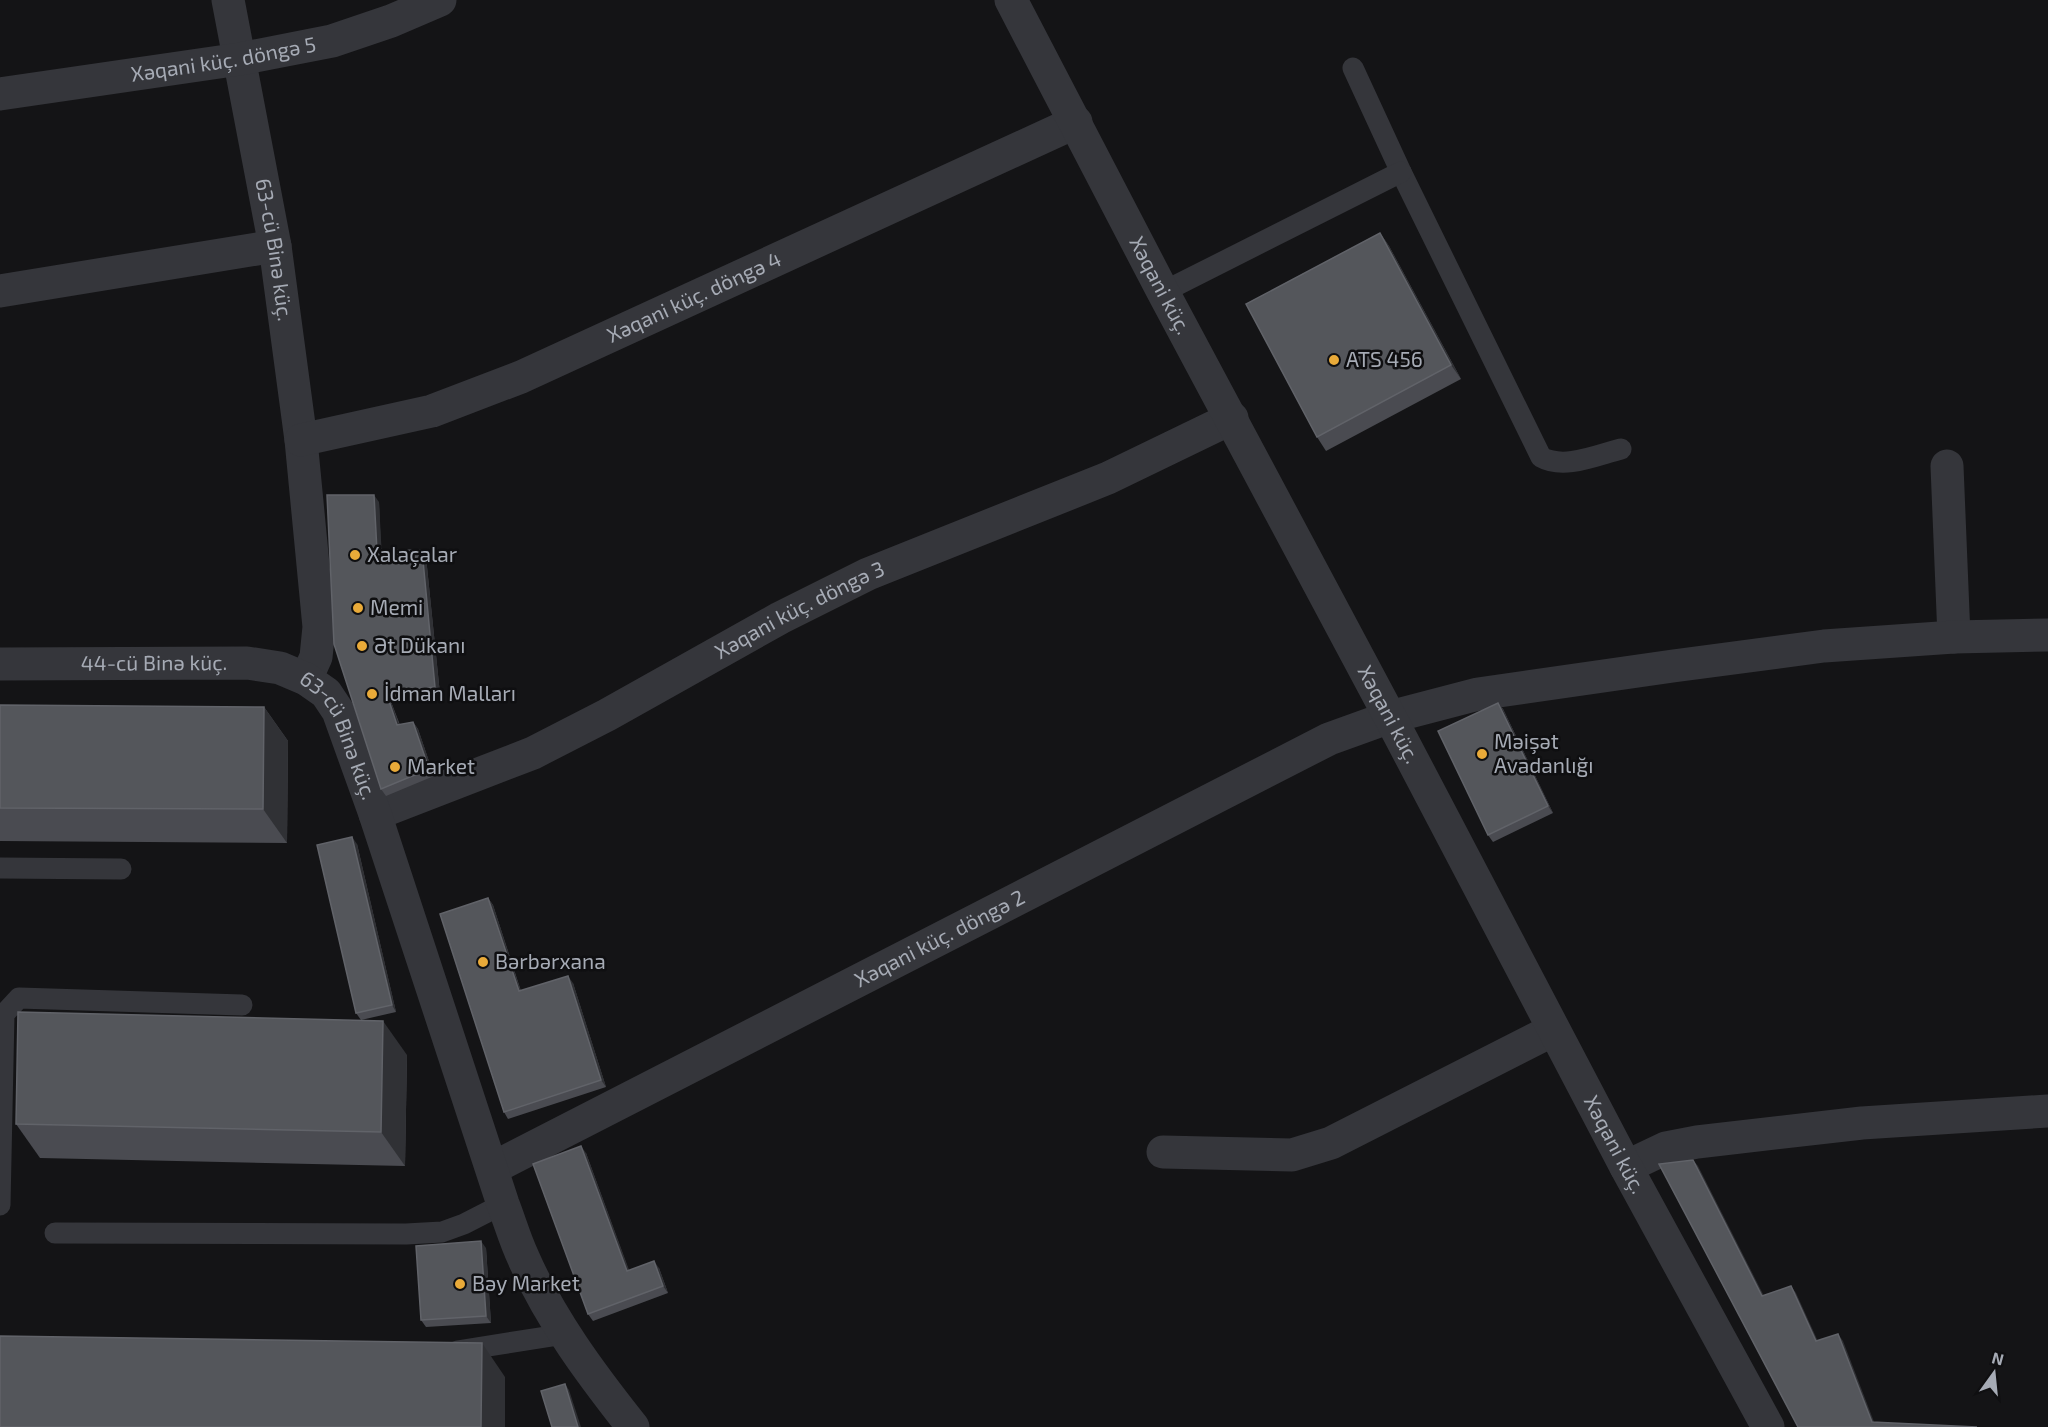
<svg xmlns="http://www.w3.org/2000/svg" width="2048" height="1427" font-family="'Exo 2',sans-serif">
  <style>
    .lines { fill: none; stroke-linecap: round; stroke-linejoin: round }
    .service { stroke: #35363b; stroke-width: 21 }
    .minor { stroke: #35363b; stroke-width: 33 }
    .tertiary { stroke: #35363b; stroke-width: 33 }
    .wall { fill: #4a4b51 }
    .shaded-wall { fill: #303135 }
    .building { fill: #54565b; stroke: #616369; stroke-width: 1.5 }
    .poi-dot { fill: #e9aa39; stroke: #0f0f11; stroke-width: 2 }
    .labels { text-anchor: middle; stroke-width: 5; stroke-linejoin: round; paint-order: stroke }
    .street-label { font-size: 21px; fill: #a6abb5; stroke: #0f0f11 }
    .poi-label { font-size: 21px; fill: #a6abb5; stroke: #0f0f11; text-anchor: start }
  </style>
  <rect width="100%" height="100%" fill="#141416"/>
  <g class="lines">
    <g class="service">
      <path d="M 1353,68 L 1401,172 L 1541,457 C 1564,470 1597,455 1621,449"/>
      <path d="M 1163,292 L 1401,172"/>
      <path d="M 0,868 L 121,869"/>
      <path d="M 0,1205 L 4,1014 L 19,998 L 242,1005"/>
      <path d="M 55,1233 L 406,1234 L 442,1232 L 464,1224 L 503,1204"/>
      <path d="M 457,1351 L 565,1334"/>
    </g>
    <g class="minor">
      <path id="s1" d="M 228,0 L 275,246 L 301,440 L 319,627 L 316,657 L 306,679"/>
      <path id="s2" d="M 0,94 L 240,59 L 332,41 L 391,21 L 440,0"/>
      <path d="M 0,291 L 275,246"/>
      <path id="s3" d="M 301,440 L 432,411 L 521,377 L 1076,122"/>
      <path d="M 1947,466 L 1954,637"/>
      <path id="s4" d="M 375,814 L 533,753 L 607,715 L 780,618 L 868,574 L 1108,478 L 1232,418"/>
      <path d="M 1163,1152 L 1292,1155 L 1331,1143 L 1553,1030"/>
      <path d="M 1626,1167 L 1666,1148 L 1697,1142 L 1862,1123 L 2048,1111"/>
      <path id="s5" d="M 493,1168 L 1329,739 L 1390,717 L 1478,694 L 1673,666 L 1824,646 L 1954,637 L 2048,635"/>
    </g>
    <g class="tertiary">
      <path id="s6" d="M 1011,0 L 1163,292 L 1390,717 L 1626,1167 L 1768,1427"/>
      <path id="s7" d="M 0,664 L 247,663 L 280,668 L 306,679 L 326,693 L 338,711 L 375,814 L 503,1204 C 510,1222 515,1240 523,1257 C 550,1319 591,1374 633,1427"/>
    </g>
  </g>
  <g class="wall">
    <path d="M 1380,233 L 1389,246 L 1461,379 L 1326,451 L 1317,437 Z"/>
    <path d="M 379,502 L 381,551 L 426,557 L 440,694 L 390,699 L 400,725 L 413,722 L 418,729 L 434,776 L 386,796 L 381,789 Z"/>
    <path d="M 1498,703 L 1503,709 L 1553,813 L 1493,842 L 1488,835 Z"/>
    <path d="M 0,705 L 264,707 L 288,741 L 287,843 L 0,841 Z"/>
    <path d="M 357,844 L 396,1012 L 361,1020 L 356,1013 Z"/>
    <path d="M 488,898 L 493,905 L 521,991 L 573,983 L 606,1087 L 508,1119 L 504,1112 Z"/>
    <path d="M 407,1055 L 405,1166 L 40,1158 L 16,1124 Z"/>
    <path d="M 586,1153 L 629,1271 L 659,1268 L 668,1293 L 593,1321 L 588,1314 Z"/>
    <path d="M 486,1248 L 491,1323 L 426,1327 L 421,1320 Z"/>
  </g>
  <g class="shaded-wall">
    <path d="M 1380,233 L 1389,246 L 1461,379 L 1451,365 Z"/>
    <path d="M 374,495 L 379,502 L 382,558 L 377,551 Z"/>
    <path d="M 422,550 L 426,557 L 440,694 L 435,687 Z"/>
    <path d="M 386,692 L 390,699 L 402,732 L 397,725 Z"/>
    <path d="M 1498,703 L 1503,709 L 1553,813 L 1548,806 Z"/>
    <path d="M 264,707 L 288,741 L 287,843 L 263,809 Z"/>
    <path d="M 413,722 L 418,729 L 434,776 L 429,769 Z"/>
    <path d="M 352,837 L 357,844 L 396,1012 L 392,1005 Z"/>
    <path d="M 488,898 L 493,905 L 523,998 L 519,991 Z"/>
    <path d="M 568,976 L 573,983 L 606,1087 L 601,1080 Z"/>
    <path d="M 383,1021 L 407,1055 L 405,1166 L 381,1132 Z"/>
    <path d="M 581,1146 L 586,1153 L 632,1278 L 627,1271 Z"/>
    <path d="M 1693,1160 L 1698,1166 L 1767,1302 L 1762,1296 Z"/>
    <path d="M 481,1241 L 486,1248 L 491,1323 L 486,1316 Z"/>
    <path d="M 654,1261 L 659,1268 L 668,1293 L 663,1286 Z"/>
    <path d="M 1791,1286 L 1796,1293 L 1821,1348 L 1816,1341 Z"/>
    <path d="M 1838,1334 L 1843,1341 L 1876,1427 L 1872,1422 Z"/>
    <path d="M 482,1343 L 505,1377 L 505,1427 L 481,1427 Z"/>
    <path d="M 565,1384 L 569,1390 L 581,1427 L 578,1427 Z"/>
  </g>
  <g class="building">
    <path d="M 1380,233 L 1451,365 L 1317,437 L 1246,304 Z"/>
    <path d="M 327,495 L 374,495 L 377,551 L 422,550 L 435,687 L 386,692 L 397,725 L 413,722 L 429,769 L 381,789 L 334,644 Z"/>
    <path d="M 1498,703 L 1548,806 L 1488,835 L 1438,731 Z"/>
    <path d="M 0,705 L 264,707 L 263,809 L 0,808 Z"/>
    <path d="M 352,837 L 392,1005 L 356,1013 L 317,845 Z"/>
    <path d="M 488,898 L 519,991 L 568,976 L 601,1080 L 504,1112 L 440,914 Z"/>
    <path d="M 18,1012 L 383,1021 L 381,1132 L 16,1124 Z"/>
    <path d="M 581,1146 L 627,1271 L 654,1261 L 663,1286 L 588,1314 L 533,1164 Z"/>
    <path d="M 1693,1160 L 1762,1296 L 1791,1286 L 1816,1341 L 1838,1334 L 1872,1422 L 1977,1427 L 1798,1427 L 1659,1164 Z"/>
    <path d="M 481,1241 L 486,1316 L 421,1320 L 416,1246 Z"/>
    <path d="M 0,1336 L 482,1343 L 481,1427 L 0,1427 Z"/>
    <path d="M 565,1384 L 578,1427 L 552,1427 L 541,1391 Z"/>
  </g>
  <g class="poi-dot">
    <circle cx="1334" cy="360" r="6"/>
    <circle cx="355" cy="555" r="6"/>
    <circle cx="358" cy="608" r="6"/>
    <circle cx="362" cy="646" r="6"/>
    <circle cx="372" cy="694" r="6"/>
    <circle cx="1482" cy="754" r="6"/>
    <circle cx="395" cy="767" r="6"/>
    <circle cx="483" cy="962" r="6"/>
    <circle cx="460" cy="1284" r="6"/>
  </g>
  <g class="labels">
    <g class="street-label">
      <text dy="7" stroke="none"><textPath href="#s2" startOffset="226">Xəqani küç. döngə 5</textPath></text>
      <text dy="7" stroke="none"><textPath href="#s1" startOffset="254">63-cü Binə küç.</textPath></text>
      <text dy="7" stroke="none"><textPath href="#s6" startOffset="322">Xəqani küç.</textPath></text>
      <text dy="7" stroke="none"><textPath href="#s3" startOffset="420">Xəqani küç. döngə 4</textPath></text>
      <text dy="7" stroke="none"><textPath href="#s4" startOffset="472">Xəqani küç. döngə 3</textPath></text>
      <text dy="7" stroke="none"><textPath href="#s7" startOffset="154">44-cü Binə küç.</textPath></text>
      <text dy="7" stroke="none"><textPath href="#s6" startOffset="808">Xəqani küç.</textPath></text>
      <text dy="7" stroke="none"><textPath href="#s7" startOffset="376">63-cü Binə küç.</textPath></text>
      <text dy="7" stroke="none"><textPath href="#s5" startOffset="502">Xəqani küç. döngə 2</textPath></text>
      <text dy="7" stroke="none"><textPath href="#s6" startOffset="1294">Xəqani küç.</textPath></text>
    </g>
    <g class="poi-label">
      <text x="1346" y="367">ATS 456</text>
      <text x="367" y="562">Xalaçalar</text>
      <text x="370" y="615">Memi</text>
      <text x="374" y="653">Ət Dükanı</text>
      <text x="384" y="701">İdman Malları</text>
      <text x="1494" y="749">Məişət<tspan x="1494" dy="24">Avadanlığı</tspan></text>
      <text x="407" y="774">Market</text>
      <text x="495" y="969">Bərbərxana</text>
      <text x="472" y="1291">Bəy Market</text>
    </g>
  </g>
  <g transform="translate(1994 1373) rotate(15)" stroke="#0f0f11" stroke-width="4.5" paint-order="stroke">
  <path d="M0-4.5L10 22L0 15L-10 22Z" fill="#a6abb5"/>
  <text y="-9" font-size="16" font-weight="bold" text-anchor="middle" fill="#a6abb5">N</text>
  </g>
</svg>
